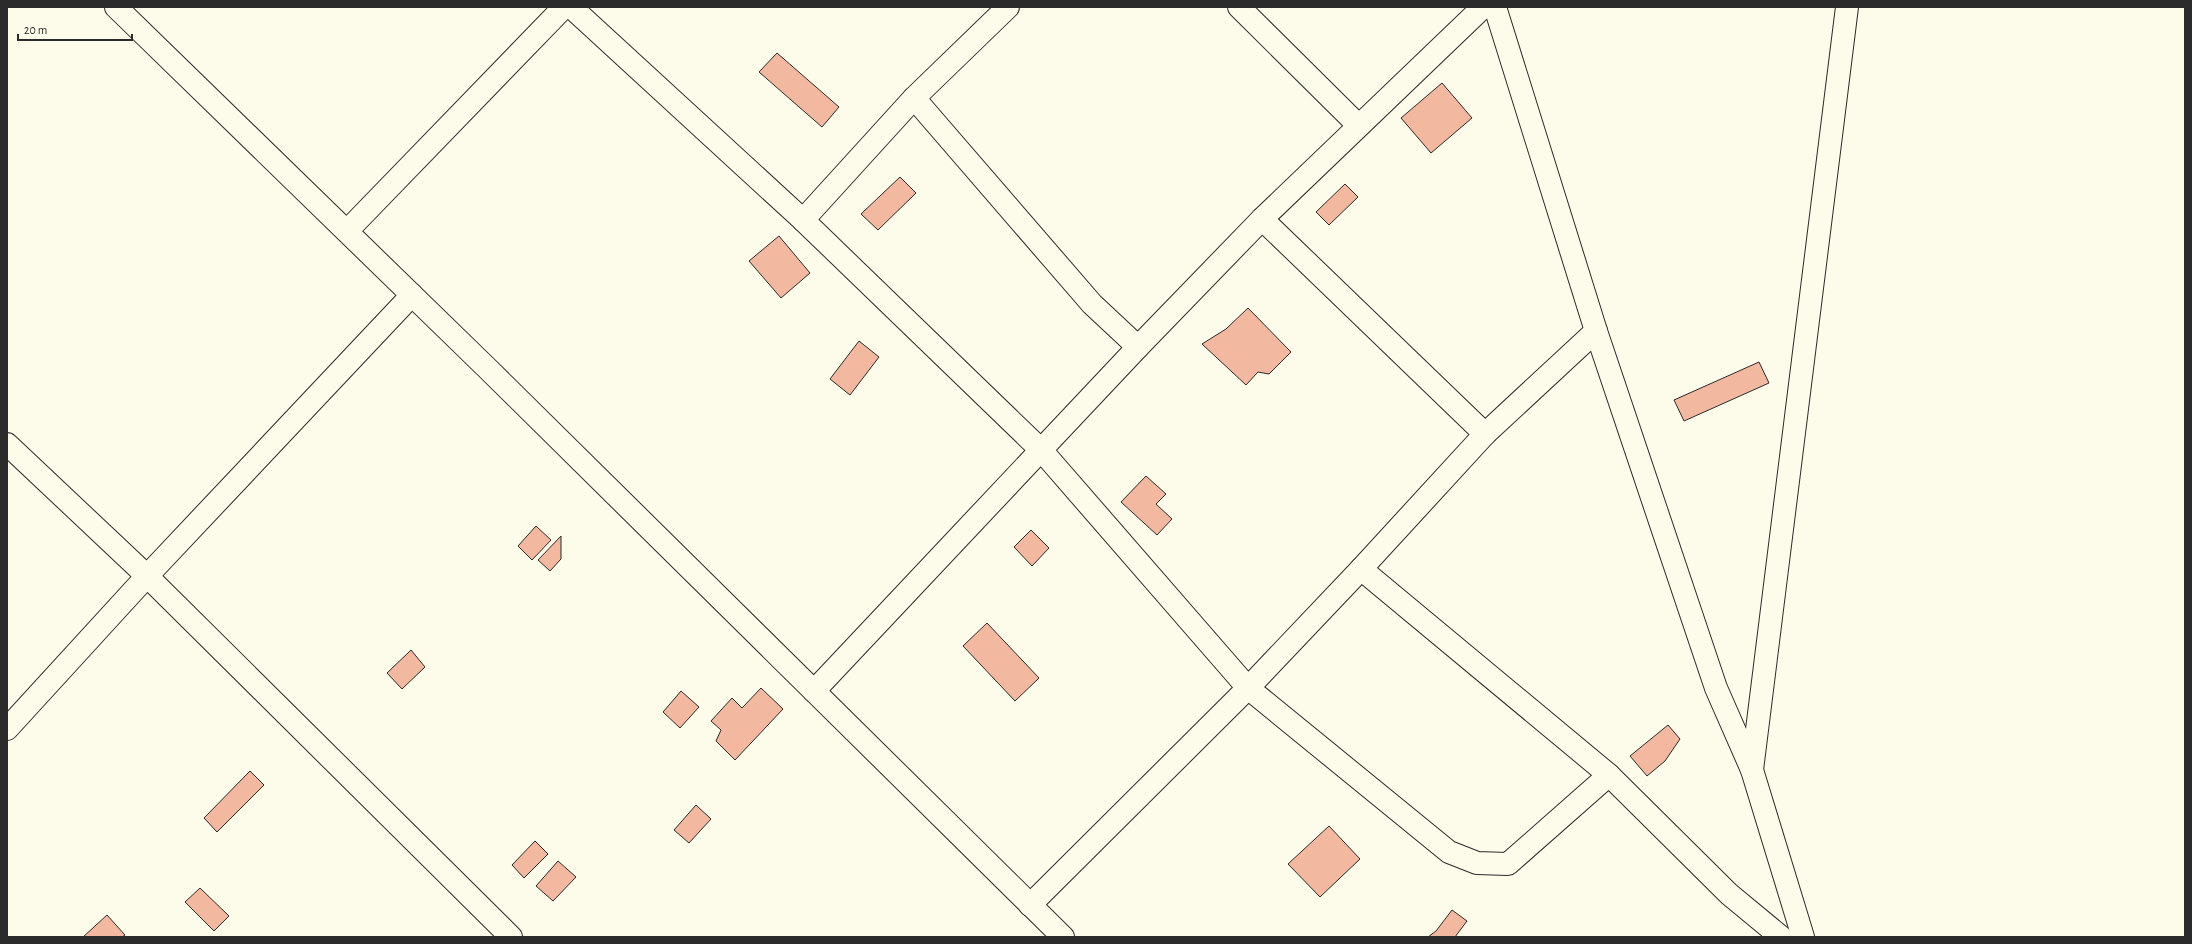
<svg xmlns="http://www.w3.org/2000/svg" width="2192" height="944" font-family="'Alegreya Sans',sans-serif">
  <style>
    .building { fill: #f2b8a0; stroke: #2b2b2b }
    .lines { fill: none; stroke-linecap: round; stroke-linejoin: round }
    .minor-casing { stroke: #2b2b2b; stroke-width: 24 }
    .tertiary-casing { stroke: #2b2b2b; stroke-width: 24 }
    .minor { stroke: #fdfbea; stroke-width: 22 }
    .tertiary { stroke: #fdfbea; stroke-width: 22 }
  </style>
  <rect width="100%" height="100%" fill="#fdfbea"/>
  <g class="building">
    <path d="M 777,53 L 839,107 L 822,127 L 759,72 Z"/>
    <path d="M 1442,83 L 1472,118 L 1431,153 L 1401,118 Z"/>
    <path d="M 900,177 L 916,193 L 878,230 L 861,214 Z"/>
    <path d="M 1345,184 L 1358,197 L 1329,225 L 1316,212 Z"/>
    <path d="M 779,236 L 810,273 L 781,298 L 749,261 Z"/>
    <path d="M 1248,308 L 1291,352 L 1269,374 L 1258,372 L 1246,385 L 1202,344 L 1226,329 Z"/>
    <path d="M 859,341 L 879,357 L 850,395 L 830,379 Z"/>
    <path d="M 1759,362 L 1769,383 L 1684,421 L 1674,400 Z"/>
    <path d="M 1146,476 L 1166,494 L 1156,504 L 1172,519 L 1157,535 L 1121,502 Z"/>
    <path d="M 536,526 L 551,540 L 532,560 L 518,546 Z"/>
    <path d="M 1031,530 L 1049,548 L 1032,566 L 1014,547 Z"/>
    <path d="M 561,536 L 561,559 L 550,571 L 538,560 Z"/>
    <path d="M 987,623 L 1039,678 L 1015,701 L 963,646 Z"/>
    <path d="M 411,650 L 425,667 L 402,689 L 387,673 Z"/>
    <path d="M 761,688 L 783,709 L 735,760 L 716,741 L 721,730 L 711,721 L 732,698 L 742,708 Z"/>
    <path d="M 681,691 L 699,707 L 680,728 L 663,712 Z"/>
    <path d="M 1668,725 L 1680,739 L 1665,761 L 1647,776 L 1630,756 Z"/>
    <path d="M 250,771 L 264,785 L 217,832 L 204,818 Z"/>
    <path d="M 696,805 L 711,819 L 689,843 L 674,830 Z"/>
    <path d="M 1329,826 L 1360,859 L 1320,897 L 1288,864 Z"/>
    <path d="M 535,841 L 548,854 L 524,878 L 512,865 Z"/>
    <path d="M 558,861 L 576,877 L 553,901 L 536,886 Z"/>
    <path d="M 200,888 L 229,916 L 214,931 L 185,902 Z"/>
    <path d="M 1452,910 L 1467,921 L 1455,937 L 1428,937 L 1436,931 Z"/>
    <path d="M 107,915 L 125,935 L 122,937 L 83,937 Z"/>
  </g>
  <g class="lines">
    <g class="minor-casing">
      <g id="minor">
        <path d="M 116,7 L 488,369 L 1063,937"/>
        <path d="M 571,7 L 803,220 L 1042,451 L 1248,688 L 1449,852 L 1477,863 L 1508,864 L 1609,775 L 1729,894 L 1781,937"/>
        <path d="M 1239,7 L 1358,125"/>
        <path d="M 914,98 L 1092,304 L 1138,347"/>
        <path d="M 1262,219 L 1485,434"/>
        <path d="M 803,220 L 914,98 L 1008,7"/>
        <path d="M 347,231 L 564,7"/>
        <path d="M 7,444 L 147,576 L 511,937"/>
        <path d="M 1361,569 L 1609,775"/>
        <path d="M 814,691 L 1138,347 L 1262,219 L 1483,7"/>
        <path d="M 7,729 L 147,576 L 412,295"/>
        <path d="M 1752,770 L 1847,7"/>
        <path d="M 1030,905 L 1248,688 L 1361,569 L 1485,434 L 1596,331"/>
      </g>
    </g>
    <g class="tertiary-casing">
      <path id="tertiary" d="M 1495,7 L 1596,331 L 1716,688 L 1752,770 L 1803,937"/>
    </g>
    <use href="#minor" class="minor"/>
    <use href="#tertiary" class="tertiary"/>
  </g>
  <rect width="2192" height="944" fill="none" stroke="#2b2b2b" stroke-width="16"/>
  <path d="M18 34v6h114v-6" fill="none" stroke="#2b2b2b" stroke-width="2"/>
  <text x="24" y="34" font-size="12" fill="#2b2b2b" stroke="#fdfbea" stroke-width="3" paint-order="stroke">20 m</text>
</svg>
